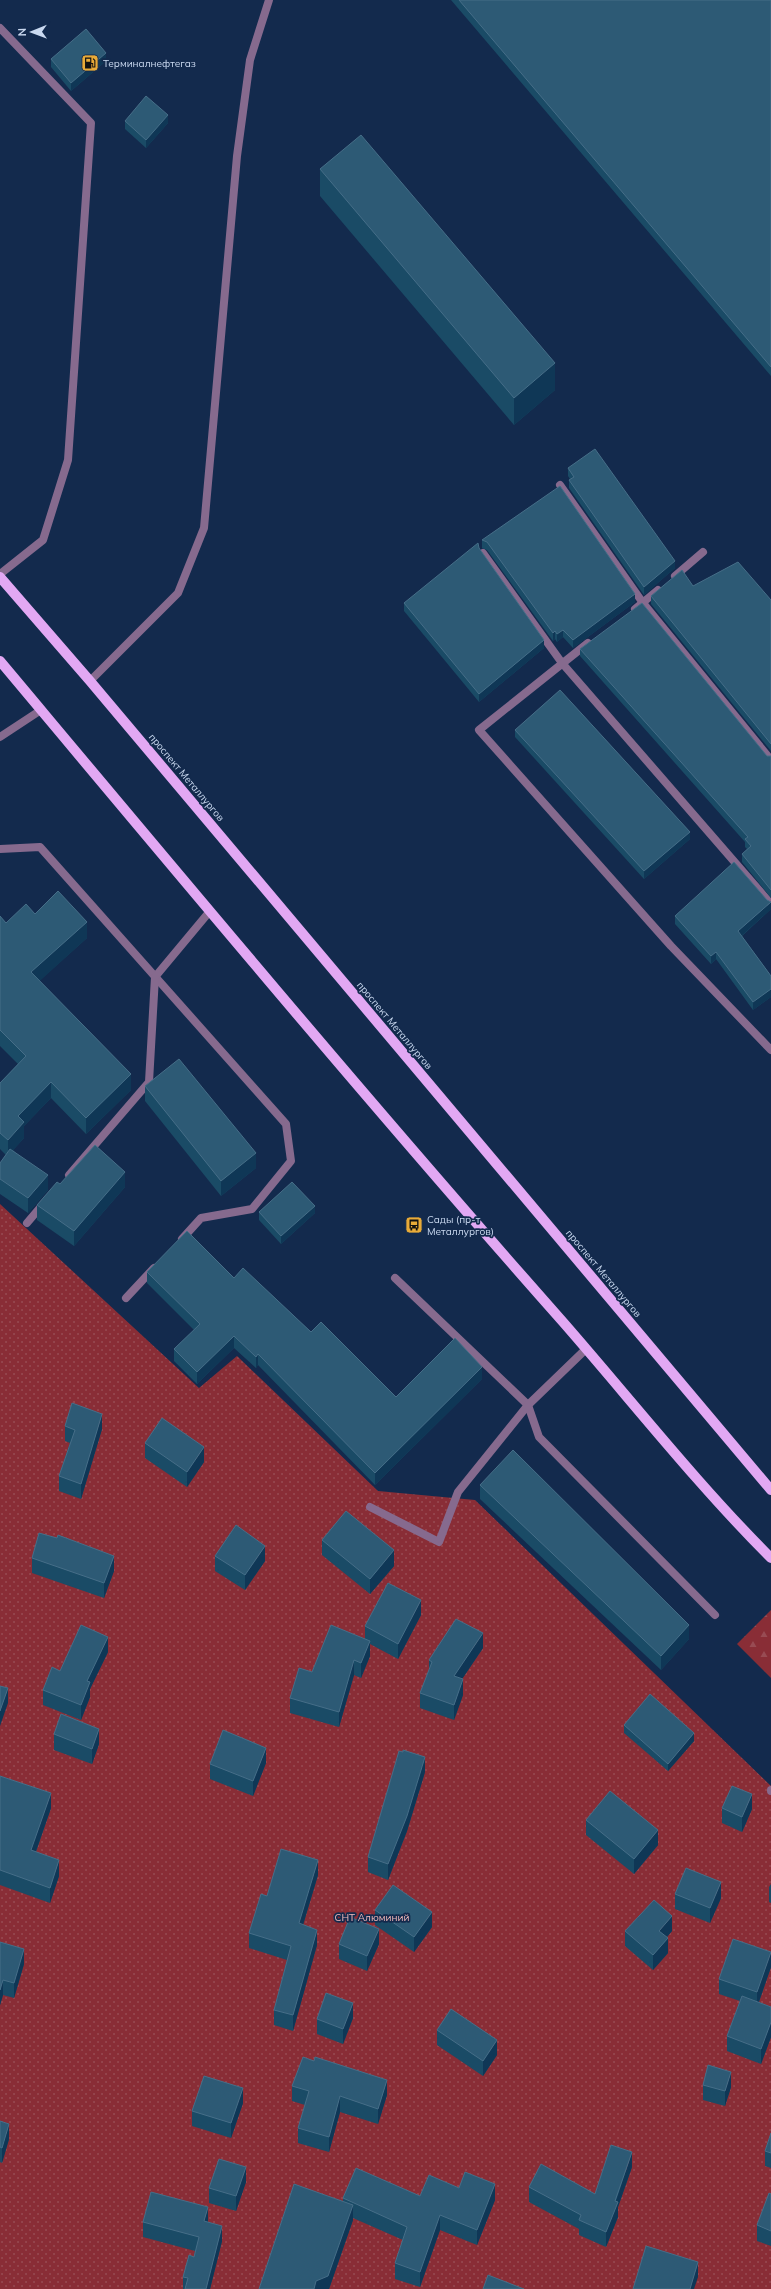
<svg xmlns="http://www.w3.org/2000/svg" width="771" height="2289" font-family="Mulish,sans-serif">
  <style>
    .green { fill: url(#green-dots) }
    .forest { fill: url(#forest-firs) }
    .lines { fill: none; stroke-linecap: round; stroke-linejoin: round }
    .lane { stroke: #866a8e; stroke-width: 8 }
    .primary { stroke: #e2a8f3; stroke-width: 10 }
    .wall { fill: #1a4b66 }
    .shaded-wall { fill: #0f3756 }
    .building { fill: #2d5a75; stroke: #466e88 }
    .labels { text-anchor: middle; stroke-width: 3.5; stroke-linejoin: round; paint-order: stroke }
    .poi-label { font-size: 10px; fill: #cad9f0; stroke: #132a4d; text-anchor: start }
    .street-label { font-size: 10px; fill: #cad9f0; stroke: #132a4d }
    .park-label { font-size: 10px; fill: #f5baba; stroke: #132a4d }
  </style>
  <defs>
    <pattern id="green-dots" width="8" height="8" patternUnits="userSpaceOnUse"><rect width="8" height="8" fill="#892d36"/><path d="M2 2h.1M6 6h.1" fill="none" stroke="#984b53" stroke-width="1.8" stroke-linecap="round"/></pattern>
    <pattern id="forest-firs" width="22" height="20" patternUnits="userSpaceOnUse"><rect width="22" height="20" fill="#892d36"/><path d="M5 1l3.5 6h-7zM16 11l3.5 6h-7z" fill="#984b53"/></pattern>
  </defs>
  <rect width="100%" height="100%" fill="#132a4d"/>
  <path class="green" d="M 0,1204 L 199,1388 L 237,1356 L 378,1491 L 475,1500 L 771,1786 L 771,2289 L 0,2289 Z"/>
  <path class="forest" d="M 771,1610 L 771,1678 L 737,1644 Z"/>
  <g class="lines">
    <g class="lane">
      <path d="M 0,28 L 91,123 L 68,460 L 43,540 L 0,574"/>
      <path d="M 560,485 L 643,603 L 771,760"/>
      <path d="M 483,553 L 562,663 L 771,904"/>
      <path d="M 675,576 L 703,552"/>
      <path d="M 635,609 L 658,590"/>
      <path d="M 588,643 L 479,730 L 671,946 L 771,1050"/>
      <path d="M 90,681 L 178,593 L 204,528 L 237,156 L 250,60 L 269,0"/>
      <path d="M 0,737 L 41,710"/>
      <path d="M 0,849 L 40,847 L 286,1124 L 291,1161 L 252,1209 L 201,1218 L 182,1239"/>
      <path d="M 69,1175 L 149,1082 L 155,977 L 210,911"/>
      <path d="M 27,1223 L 44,1203"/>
      <path d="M 395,1278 L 528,1405 L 539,1437 L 715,1615"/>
      <path d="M 126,1298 L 154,1268"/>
      <path d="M 370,1507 L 439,1542 L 458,1492 L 528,1405 L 586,1349"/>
      <path d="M 771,1791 L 771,1790"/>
    </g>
    <g class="primary">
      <path d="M 0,577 L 90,681 L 771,1490"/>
      <path d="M 0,661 C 186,883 371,1105 563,1322 C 632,1401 697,1484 771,1558"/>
    </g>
  </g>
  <g class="wall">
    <path d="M 451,0 L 771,0 L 771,376 Z"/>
    <path d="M 51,59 L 106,61 L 71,91 L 51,67 Z"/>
    <path d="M 125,121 L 168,123 L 146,148 L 125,129 Z"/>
    <path d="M 320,169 L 555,390 L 514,425 L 320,196 Z"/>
    <path d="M 568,468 L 675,568 L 644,595 L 569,488 L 569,480 L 570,479 L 568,476 Z"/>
    <path d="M 482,540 L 635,602 L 573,648 L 563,637 L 557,642 L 555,639 L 553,641 L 487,550 L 482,548 Z"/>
    <path d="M 479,548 L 544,648 L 479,702 L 404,611 L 404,603 Z"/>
    <path d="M 693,586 L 771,600 L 771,751 L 651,604 L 651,596 Z"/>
    <path d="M 580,649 L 767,756 L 771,756 L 771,898 L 742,862 L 742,854 L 747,849 L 745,847 L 745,842 L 580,656 Z"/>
    <path d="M 515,730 L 690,839 L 644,879 L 515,737 Z"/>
    <path d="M 771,909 L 742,936 L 771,976 L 771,997 L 753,1010 L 716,959 L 711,964 L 675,924 L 675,916 Z"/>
    <path d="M 35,914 L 87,938 L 39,981 L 131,1090 L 86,1134 L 51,1098 L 24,1126 L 24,1138 L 13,1150 L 48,1190 L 28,1213 L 0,1194 L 0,1163 L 6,1155 L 0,1149 L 0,1083 L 18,1064 L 0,1046 L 0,916 L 6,923 Z"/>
    <path d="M 145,1086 L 256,1168 L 221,1196 L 145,1101 Z"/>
    <path d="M 60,1184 L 125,1187 L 74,1246 L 37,1220 L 37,1205 Z"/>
    <path d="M 259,1212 L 315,1213 L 281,1244 L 259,1220 Z"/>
    <path d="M 147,1272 L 234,1278 L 311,1332 L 396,1397 L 482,1379 L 375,1485 L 258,1365 L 256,1368 L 234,1348 L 197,1384 L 174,1361 L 174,1349 L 194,1330 L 147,1283 Z"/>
    <path d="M 65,1426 L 102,1429 L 81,1499 L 59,1491 L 59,1476 L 70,1443 L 65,1441 Z"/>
    <path d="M 145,1443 L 204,1462 L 187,1487 L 145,1458 Z"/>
    <path d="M 480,1485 L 689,1639 L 661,1670 L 480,1499 Z"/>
    <path d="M 322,1540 L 394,1566 L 370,1594 L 322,1555 Z"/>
    <path d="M 215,1556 L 265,1561 L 245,1590 L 215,1571 Z"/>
    <path d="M 32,1558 L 114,1571 L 104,1598 L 32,1573 Z"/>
    <path d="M 421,1615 L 398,1659 L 370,1644 L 370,1656 L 361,1678 L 354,1675 L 339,1727 L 290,1713 L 290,1698 L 312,1672 L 365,1639 L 365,1626 Z"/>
    <path d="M 483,1648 L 462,1679 L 463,1695 L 454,1720 L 420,1708 L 420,1693 L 429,1671 L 429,1660 Z"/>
    <path d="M 108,1652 L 90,1689 L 90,1697 L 81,1720 L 43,1705 L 43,1690 L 60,1671 Z"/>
    <path d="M 624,1725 L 694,1741 L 668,1771 L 624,1733 Z"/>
    <path d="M 54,1734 L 99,1744 L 92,1764 L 54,1750 Z"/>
    <path d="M 266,1763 L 253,1796 L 210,1779 L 210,1764 Z"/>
    <path d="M 425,1772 L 407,1831 L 388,1880 L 368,1872 L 368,1857 Z"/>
    <path d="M 0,1776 L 51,1808 L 36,1852 L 59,1876 L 50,1903 L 0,1885 Z"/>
    <path d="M 722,1808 L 752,1809 L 742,1832 L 722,1823 Z"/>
    <path d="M 586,1820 L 658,1845 L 634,1874 L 586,1835 Z"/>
    <path d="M 318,1875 L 303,1925 L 317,1945 L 293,2031 L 274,2025 L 274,2010 L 287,1960 L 249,1948 L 249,1933 L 267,1896 Z"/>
    <path d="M 771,1884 L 771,1903 L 769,1902 L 769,1887 Z"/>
    <path d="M 675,1894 L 721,1898 L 710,1923 L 675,1909 Z"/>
    <path d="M 375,1910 L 432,1927 L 414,1952 L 375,1925 Z"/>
    <path d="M 625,1931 L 672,1931 L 667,1937 L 668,1953 L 653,1970 L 625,1946 Z"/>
    <path d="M 0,1942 L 24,1964 L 14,1998 L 3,1995 L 0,2005 Z"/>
    <path d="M 339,1944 L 379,1944 L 367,1971 L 339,1959 Z"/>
    <path d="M 771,1967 L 759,2002 L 771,2007 L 771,2037 L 761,2064 L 727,2051 L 727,2036 L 740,2001 L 719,1994 L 719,1979 Z"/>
    <path d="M 353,2018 L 343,2044 L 317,2034 L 317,2019 Z"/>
    <path d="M 437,2030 L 497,2055 L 483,2076 L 437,2045 Z"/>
    <path d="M 703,2085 L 731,2087 L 725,2106 L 703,2100 Z"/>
    <path d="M 292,2086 L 387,2095 L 378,2124 L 340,2112 L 329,2152 L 298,2143 L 298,2128 L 305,2105 L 292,2101 Z"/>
    <path d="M 243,2103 L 231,2138 L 192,2126 L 192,2111 Z"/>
    <path d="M 0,2121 L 9,2139 L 2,2163 L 0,2162 Z"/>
    <path d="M 771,2133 L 771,2168 L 765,2166 L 765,2151 Z"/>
    <path d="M 632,2167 L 618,2207 L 618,2217 L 606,2247 L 579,2235 L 579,2229 L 529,2202 L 529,2187 L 595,2194 Z"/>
    <path d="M 246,2182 L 236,2211 L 209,2203 L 209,2188 Z"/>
    <path d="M 459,2188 L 495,2200 L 477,2245 L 440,2230 L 420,2287 L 395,2279 L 395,2263 L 403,2240 L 353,2218 L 353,2220 L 329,2289 L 259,2289 L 343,2201 L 343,2198 L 420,2196 Z"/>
    <path d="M 771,2194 L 771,2246 L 757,2241 L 757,2225 Z"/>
    <path d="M 143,2222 L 208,2222 L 222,2241 L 210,2289 L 183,2289 L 183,2277 L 194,2257 L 195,2251 L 143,2237 Z"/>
  </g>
  <g class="shaded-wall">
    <path d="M 106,53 L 106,61 L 71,91 L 71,83 Z"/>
    <path d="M 168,115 L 168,123 L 146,148 L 146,140 Z"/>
    <path d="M 555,363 L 555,390 L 514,425 L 514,398 Z"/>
    <path d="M 675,561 L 675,568 L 644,595 L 644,587 Z"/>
    <path d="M 635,594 L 635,602 L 573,648 L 573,640 Z"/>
    <path d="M 563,630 L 563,637 L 557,642 L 557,634 Z"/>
    <path d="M 555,631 L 555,639 L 553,641 L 553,633 Z"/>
    <path d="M 544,640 L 544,648 L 479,702 L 479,694 Z"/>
    <path d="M 690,832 L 690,839 L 644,879 L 644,871 Z"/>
    <path d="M 771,902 L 771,909 L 738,939 L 738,931 Z"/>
    <path d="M 87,922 L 87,938 L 31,989 L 31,972 Z"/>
    <path d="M 716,952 L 716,959 L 711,964 L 711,956 Z"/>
    <path d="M 771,989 L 771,997 L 753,1010 L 753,1002 Z"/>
    <path d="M 131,1074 L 131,1090 L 86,1134 L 86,1118 Z"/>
    <path d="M 51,1082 L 51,1098 L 24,1126 L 24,1138 L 8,1156 L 8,1140 L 18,1116 Z"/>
    <path d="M 256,1153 L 256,1168 L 221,1196 L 221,1181 Z"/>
    <path d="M 125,1172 L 125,1187 L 74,1246 L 74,1231 Z"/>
    <path d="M 48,1175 L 48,1190 L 28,1213 L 28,1198 Z"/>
    <path d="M 315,1206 L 315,1213 L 281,1244 L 281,1236 Z"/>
    <path d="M 234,1336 L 234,1348 L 197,1384 L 197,1372 Z"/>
    <path d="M 258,1354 L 258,1365 L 256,1368 L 256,1357 Z"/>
    <path d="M 482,1367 L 482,1379 L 375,1485 L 375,1473 Z"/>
    <path d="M 102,1414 L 102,1429 L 81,1499 L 81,1484 Z"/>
    <path d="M 204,1447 L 204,1462 L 187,1487 L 187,1472 Z"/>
    <path d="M 265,1546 L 265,1561 L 245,1590 L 245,1575 Z"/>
    <path d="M 394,1550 L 394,1566 L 370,1594 L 370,1579 Z"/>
    <path d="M 114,1556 L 114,1571 L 104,1598 L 104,1583 Z"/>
    <path d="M 421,1600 L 421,1615 L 398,1659 L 398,1644 Z"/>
    <path d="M 689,1625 L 689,1639 L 661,1670 L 661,1656 Z"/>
    <path d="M 483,1633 L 483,1648 L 454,1691 L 454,1676 Z"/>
    <path d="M 108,1637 L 108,1652 L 90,1689 L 90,1697 L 81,1720 L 81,1705 L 87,1681 Z"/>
    <path d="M 370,1641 L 370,1656 L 361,1678 L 361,1663 Z"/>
    <path d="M 354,1660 L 354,1675 L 339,1727 L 339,1712 Z"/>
    <path d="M 463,1679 L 463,1695 L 454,1720 L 454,1705 Z"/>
    <path d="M 8,1688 L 8,1703 L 0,1726 L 0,1711 Z"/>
    <path d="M 99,1729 L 99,1744 L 92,1764 L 92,1749 Z"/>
    <path d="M 694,1733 L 694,1741 L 668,1771 L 668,1764 Z"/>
    <path d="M 266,1748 L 266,1763 L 253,1796 L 253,1781 Z"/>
    <path d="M 425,1757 L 425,1772 L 407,1831 L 388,1880 L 388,1864 Z"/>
    <path d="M 51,1793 L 51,1808 L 31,1865 L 31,1850 Z"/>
    <path d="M 752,1794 L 752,1809 L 742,1832 L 742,1817 Z"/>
    <path d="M 658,1830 L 658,1845 L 634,1874 L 634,1859 Z"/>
    <path d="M 59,1860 L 59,1876 L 50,1903 L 50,1888 Z"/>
    <path d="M 318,1860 L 318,1875 L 299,1938 L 299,1923 Z"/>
    <path d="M 721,1882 L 721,1898 L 710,1923 L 710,1908 Z"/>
    <path d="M 432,1912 L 432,1927 L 414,1952 L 414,1937 Z"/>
    <path d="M 672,1916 L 672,1931 L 659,1946 L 659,1931 Z"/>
    <path d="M 379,1929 L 379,1944 L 367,1971 L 367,1956 Z"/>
    <path d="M 317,1930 L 317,1945 L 293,2031 L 293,2015 Z"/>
    <path d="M 668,1938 L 668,1953 L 653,1970 L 653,1955 Z"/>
    <path d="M 24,1949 L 24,1964 L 14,1998 L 14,1983 Z"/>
    <path d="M 771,1952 L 771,1967 L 757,2007 L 757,1992 Z"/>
    <path d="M 3,1980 L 3,1995 L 0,2005 L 0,1990 Z"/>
    <path d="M 353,2003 L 353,2018 L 343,2044 L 343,2029 Z"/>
    <path d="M 771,2022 L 771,2037 L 761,2064 L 761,2049 Z"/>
    <path d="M 497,2040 L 497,2055 L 483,2076 L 483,2061 Z"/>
    <path d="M 731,2072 L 731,2087 L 725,2106 L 725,2091 Z"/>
    <path d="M 387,2080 L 387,2095 L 378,2124 L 378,2109 Z"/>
    <path d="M 243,2088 L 243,2103 L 231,2138 L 231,2123 Z"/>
    <path d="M 340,2096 L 340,2112 L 329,2152 L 329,2137 Z"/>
    <path d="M 9,2124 L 9,2139 L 2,2163 L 2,2148 Z"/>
    <path d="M 632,2152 L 632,2167 L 618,2207 L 618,2217 L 606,2247 L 606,2232 Z"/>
    <path d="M 246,2167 L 246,2182 L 236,2211 L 236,2196 Z"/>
    <path d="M 495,2184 L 495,2200 L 477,2245 L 477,2230 Z"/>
    <path d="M 353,2205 L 353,2220 L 329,2289 L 314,2289 L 316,2281 Z"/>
    <path d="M 208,2207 L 208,2222 L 204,2236 L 204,2221 Z"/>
    <path d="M 440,2215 L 440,2230 L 420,2287 L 420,2272 Z"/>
    <path d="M 222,2226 L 222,2241 L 210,2289 L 206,2289 Z"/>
    <path d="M 698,2262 L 698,2277 L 694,2289 L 690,2289 Z"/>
  </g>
  <g class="building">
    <path d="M 459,0 L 771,0 L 771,367 Z"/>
    <path d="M 86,29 L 106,53 L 71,83 L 51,59 Z"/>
    <path d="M 146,96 L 168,115 L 146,140 L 125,121 Z"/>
    <path d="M 361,135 L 555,363 L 514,398 L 320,169 Z"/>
    <path d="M 595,449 L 675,561 L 644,587 L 569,480 L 574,477 L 568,468 Z"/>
    <path d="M 560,486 L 635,594 L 573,640 L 563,630 L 557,634 L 555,631 L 553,633 L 487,542 L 482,540 Z"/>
    <path d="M 478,543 L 479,548 L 544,640 L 479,694 L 404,603 Z"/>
    <path d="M 738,562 L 771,600 L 771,744 L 651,596 L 682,570 L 693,586 Z"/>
    <path d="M 642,603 L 767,756 L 771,756 L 771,890 L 742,854 L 751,846 L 745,839 L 748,837 L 580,649 Z"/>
    <path d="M 560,690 L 690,832 L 644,871 L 515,730 Z"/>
    <path d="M 734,862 L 767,900 L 771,902 L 738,931 L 771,976 L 771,989 L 753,1002 L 716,952 L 711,956 L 675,916 Z"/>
    <path d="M 58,891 L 87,922 L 31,972 L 131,1074 L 86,1118 L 51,1082 L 18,1116 L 24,1122 L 8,1140 L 0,1133 L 0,1083 L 26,1056 L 0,1030 L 0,916 L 6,923 L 26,904 L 35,914 Z"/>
    <path d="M 179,1059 L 256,1153 L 221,1181 L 145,1086 Z"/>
    <path d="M 95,1145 L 125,1172 L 74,1231 L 37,1205 L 57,1182 L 60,1184 Z"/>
    <path d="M 10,1149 L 48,1175 L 28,1198 L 0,1179 L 0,1163 Z"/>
    <path d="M 292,1182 L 315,1206 L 281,1236 L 259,1212 Z"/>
    <path d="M 187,1231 L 234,1278 L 243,1268 L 311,1332 L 321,1322 L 396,1397 L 455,1338 L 482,1367 L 375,1473 L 258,1354 L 256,1357 L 234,1336 L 197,1372 L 174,1349 L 200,1324 L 147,1272 Z"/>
    <path d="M 72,1403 L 102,1414 L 81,1484 L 59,1476 L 75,1430 L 65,1426 Z"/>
    <path d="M 162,1418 L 204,1447 L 187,1472 L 145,1443 Z"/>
    <path d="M 513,1450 L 689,1625 L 661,1656 L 480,1485 Z"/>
    <path d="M 346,1511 L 394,1550 L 370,1579 L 322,1540 Z"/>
    <path d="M 236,1525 L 265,1546 L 245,1575 L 215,1556 Z"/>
    <path d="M 39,1533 L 57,1538 L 58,1535 L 114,1556 L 104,1583 L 32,1558 Z"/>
    <path d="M 388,1583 L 421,1600 L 398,1644 L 365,1626 Z"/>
    <path d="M 456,1619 L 483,1633 L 454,1676 L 463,1679 L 454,1705 L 420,1693 L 432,1662 L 429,1660 Z"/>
    <path d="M 81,1625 L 108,1637 L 87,1681 L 90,1682 L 81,1705 L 43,1690 L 52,1667 L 60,1671 Z"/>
    <path d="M 331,1625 L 370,1641 L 361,1663 L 354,1660 L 339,1712 L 290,1698 L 299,1668 L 312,1672 Z"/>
    <path d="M 0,1686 L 8,1688 L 0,1711 Z"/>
    <path d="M 650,1694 L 694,1733 L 668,1764 L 624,1725 Z"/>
    <path d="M 61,1714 L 99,1729 L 92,1749 L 54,1734 Z"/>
    <path d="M 223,1730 L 266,1748 L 253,1781 L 210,1764 Z"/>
    <path d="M 403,1750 L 425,1757 L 407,1816 L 388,1864 L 368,1857 L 399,1751 L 403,1752 Z"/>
    <path d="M 0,1776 L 51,1793 L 31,1850 L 59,1860 L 50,1888 L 0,1870 Z"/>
    <path d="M 732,1786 L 752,1794 L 742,1817 L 722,1808 Z"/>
    <path d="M 610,1791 L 658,1830 L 634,1859 L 586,1820 Z"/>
    <path d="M 281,1849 L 318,1860 L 299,1923 L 317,1930 L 293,2015 L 274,2010 L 291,1946 L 249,1933 L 261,1894 L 267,1896 Z"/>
    <path d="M 686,1868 L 721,1882 L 710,1908 L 675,1894 Z"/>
    <path d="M 393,1885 L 432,1912 L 414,1937 L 375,1910 Z"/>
    <path d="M 654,1900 L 672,1916 L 659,1931 L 668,1938 L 653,1955 L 625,1931 Z"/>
    <path d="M 350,1917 L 379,1929 L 367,1956 L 339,1944 Z"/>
    <path d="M 733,1939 L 771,1952 L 757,1992 L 719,1979 Z"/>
    <path d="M 0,1942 L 24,1949 L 14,1983 L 3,1980 L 0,1990 Z"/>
    <path d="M 326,1993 L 353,2003 L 343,2029 L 317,2019 Z"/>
    <path d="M 742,1996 L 771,2007 L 771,2022 L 761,2049 L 727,2036 Z"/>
    <path d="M 451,2009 L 497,2040 L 483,2061 L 437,2030 Z"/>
    <path d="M 303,2057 L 314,2061 L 315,2057 L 387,2080 L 378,2109 L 340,2096 L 329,2137 L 298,2128 L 309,2091 L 292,2086 Z"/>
    <path d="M 708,2065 L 731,2072 L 725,2091 L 703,2085 Z"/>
    <path d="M 204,2076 L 243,2088 L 231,2123 L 192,2111 Z"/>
    <path d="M 0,2121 L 9,2124 L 2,2148 L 0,2147 Z"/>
    <path d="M 771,2133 L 771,2153 L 765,2151 Z"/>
    <path d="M 611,2145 L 632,2152 L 615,2201 L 618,2202 L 606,2232 L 579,2220 L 581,2215 L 529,2187 L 541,2164 L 595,2194 Z"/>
    <path d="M 219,2159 L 246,2167 L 236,2196 L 209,2188 Z"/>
    <path d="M 356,2168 L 420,2196 L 429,2175 L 459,2188 L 465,2172 L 495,2184 L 477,2230 L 440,2215 L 420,2272 L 395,2263 L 407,2227 L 343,2198 Z"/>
    <path d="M 294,2184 L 353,2205 L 328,2276 L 316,2281 L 314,2289 L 259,2289 Z"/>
    <path d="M 151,2192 L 208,2207 L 204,2221 L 222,2226 L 206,2289 L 185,2289 L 188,2278 L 183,2277 L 189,2255 L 194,2257 L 199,2237 L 143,2222 Z"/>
    <path d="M 769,2193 L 771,2194 L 771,2231 L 757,2225 Z"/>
    <path d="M 646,2246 L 698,2262 L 690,2289 L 633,2289 Z"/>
    <path d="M 488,2275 L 524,2289 L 483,2289 Z"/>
  </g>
  <defs>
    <g id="fuel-square" transform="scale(0.9)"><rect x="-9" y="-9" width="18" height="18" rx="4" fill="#e9ab38" stroke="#132a4d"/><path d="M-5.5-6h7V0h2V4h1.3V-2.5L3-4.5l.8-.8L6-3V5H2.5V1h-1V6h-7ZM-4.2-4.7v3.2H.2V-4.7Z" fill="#111"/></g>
    <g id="bus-square" transform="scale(0.9)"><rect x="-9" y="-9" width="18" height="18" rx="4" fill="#e9ab38" stroke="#132a4d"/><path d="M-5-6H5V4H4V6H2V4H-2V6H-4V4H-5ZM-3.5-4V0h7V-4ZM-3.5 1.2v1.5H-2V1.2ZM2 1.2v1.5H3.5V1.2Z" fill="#111"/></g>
  </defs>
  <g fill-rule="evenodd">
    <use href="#fuel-square" x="90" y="63"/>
    <use href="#bus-square" x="414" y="1225"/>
  </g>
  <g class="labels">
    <g class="poi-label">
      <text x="103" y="67">Терминалнефтегаз</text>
      <text x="427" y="1223">Сады (пр-т<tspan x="427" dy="12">Металлургов)</tspan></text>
    </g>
    <g class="street-label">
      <text transform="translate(187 777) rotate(50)" y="4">проспект Металлургов</text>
      <text transform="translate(395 1025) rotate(50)" y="4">проспект Металлургов</text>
      <text transform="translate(604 1273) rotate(50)" y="4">проспект Металлургов</text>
    </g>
    <g class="park-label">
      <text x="372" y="1921">СНТ Алюминий</text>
    </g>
  </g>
  <g transform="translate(32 32) rotate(269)" stroke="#132a4d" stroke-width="3" paint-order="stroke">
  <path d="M0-3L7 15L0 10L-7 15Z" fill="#cad9f0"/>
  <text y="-6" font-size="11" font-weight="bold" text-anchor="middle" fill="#cad9f0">N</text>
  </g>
</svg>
